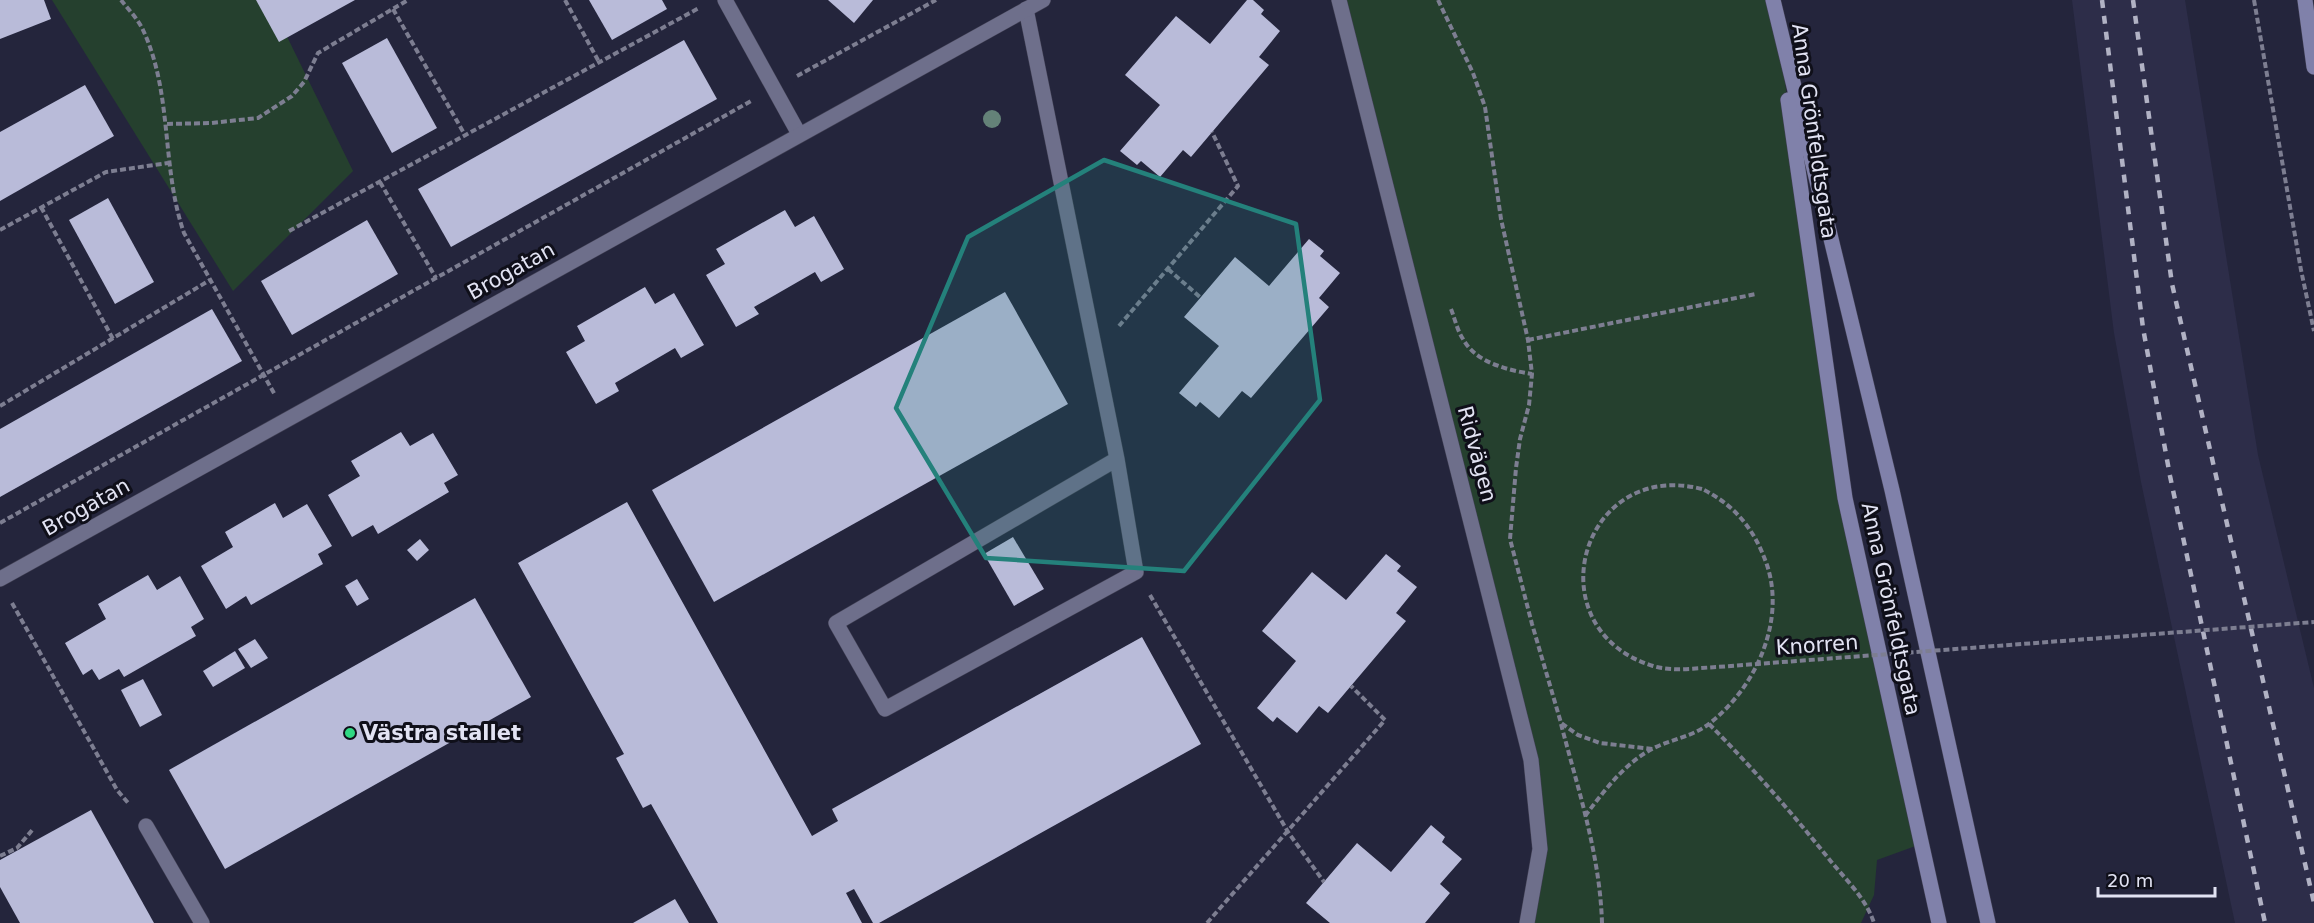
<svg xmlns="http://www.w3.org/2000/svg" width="2314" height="923" font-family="'DejaVu Sans',sans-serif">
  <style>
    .built { fill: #2d2d49 }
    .green { fill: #25402e }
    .building { fill: #b9bbd9 }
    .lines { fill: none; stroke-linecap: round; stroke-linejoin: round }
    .lane-casing { stroke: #414054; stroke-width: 16 }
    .street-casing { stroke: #414054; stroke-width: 16 }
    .secondary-casing { stroke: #414054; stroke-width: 16 }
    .path { stroke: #7d7e91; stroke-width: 4; stroke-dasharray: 6 3; stroke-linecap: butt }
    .lane { stroke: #6e6f8b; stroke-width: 15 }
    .street { stroke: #6e6f8b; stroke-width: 15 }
    .secondary { stroke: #8081aa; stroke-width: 15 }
    .rail { stroke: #b1b2c4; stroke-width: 4.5; stroke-dasharray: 8 8; stroke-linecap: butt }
    .path-bridge { stroke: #7d7e91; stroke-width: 4; stroke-dasharray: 6 3; stroke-linecap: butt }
    .tree { fill: #648278 }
    .marked { fill: #24817b; fill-opacity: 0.2; stroke: #24817b; stroke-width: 4.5; stroke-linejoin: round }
    .poi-dot { fill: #30d883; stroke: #0f0f19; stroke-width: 2 }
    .labels { text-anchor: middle; stroke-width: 6; stroke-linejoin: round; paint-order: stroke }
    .street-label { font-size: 21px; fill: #e2e3f3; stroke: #0f0f19 }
    .poi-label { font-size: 21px; font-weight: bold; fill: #e2e3f3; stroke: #0f0f19; text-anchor: start }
  </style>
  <rect width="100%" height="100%" fill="#24253c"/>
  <path class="built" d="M 2072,0 L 2185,0 L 2258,455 L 2314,688 L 2314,923 L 2235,923 L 2141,482 L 2114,333 Z"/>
  <g class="green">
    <path d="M 52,0 L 269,0 L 353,171 L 233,291 Z"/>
    <path d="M 1339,0 L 1773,0 L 1845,498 L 1921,844 L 1877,860 L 1874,895 L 1861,923 L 1527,923 L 1533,896 L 1531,760 Z"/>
  </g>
  <g class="building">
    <path d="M 0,0 L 44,0 L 51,19 L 0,39 Z"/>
    <path d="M 256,0 L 355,0 L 279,42 Z"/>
    <path d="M 589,0 L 662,0 L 667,9 L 612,40 Z"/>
    <path d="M 828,0 L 873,0 L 854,23 Z"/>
    <path d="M 1247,0 L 1253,0 L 1264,10 L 1261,14 L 1280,31 L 1259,57 L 1269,65 L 1191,157 L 1183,150 L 1160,177 L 1141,161 L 1137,165 L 1120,151 L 1160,105 L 1125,75 L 1176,16 L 1210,44 Z"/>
    <path d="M 387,38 L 437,128 L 392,153 L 342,63 Z"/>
    <path d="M 684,40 L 717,99 L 451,247 L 418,189 Z"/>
    <path d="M 85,85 L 114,136 L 0,201 L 0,132 Z"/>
    <path d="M 108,198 L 154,282 L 115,304 L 69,220 Z"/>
    <path d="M 785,210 L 795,227 L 814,216 L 844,269 L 821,282 L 815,272 L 754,307 L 759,314 L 736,327 L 706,275 L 725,264 L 716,249 Z"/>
    <path d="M 367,220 L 398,274 L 292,335 L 261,281 Z"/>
    <path d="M 1309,239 L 1324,251 L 1320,256 L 1340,273 L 1319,298 L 1329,307 L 1251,398 L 1242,391 L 1219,418 L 1200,402 L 1196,407 L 1179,393 L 1219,346 L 1184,317 L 1235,257 L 1269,286 Z"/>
    <path d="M 645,287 L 655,304 L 674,293 L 704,345 L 681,358 L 675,348 L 615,383 L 619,391 L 596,404 L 566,352 L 585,341 L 577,326 Z"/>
    <path d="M 1005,292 L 1068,404 L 714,602 L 652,490 Z"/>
    <path d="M 212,309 L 242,361 L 0,497 L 0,429 Z"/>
    <path d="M 401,432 L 410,446 L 433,433 L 458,475 L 444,483 L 449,492 L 378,534 L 373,525 L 352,537 L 328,495 L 360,476 L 351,461 Z"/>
    <path d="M 627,502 L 812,836 L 838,821 L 832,809 L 1142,637 L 1201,744 L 879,923 L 873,923 L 854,889 L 846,893 L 862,923 L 718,923 L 651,804 L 643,808 L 616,758 L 624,754 L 518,563 Z"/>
    <path d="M 275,503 L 283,518 L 307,504 L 332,546 L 318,554 L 323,564 L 251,605 L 246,596 L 226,609 L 201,566 L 233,547 L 225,532 Z"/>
    <path d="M 1013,537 L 1044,589 L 1014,606 L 984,554 Z"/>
    <path d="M 420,539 L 429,550 L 417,561 L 407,550 Z"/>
    <path d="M 1386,554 L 1401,566 L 1397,571 L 1417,587 L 1396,613 L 1406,621 L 1328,713 L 1319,706 L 1297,733 L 1277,717 L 1273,722 L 1257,708 L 1296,661 L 1262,631 L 1312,572 L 1346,600 Z"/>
    <path d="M 148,575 L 157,590 L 180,576 L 204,619 L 191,627 L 196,636 L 124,677 L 119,669 L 99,680 L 92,669 L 83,675 L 65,643 L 106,619 L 98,604 Z"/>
    <path d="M 357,579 L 369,599 L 357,606 L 345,586 Z"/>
    <path d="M 475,598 L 531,697 L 225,869 L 169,770 Z"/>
    <path d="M 255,639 L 268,658 L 251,668 L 238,649 Z"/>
    <path d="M 235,651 L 245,668 L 213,687 L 203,671 Z"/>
    <path d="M 143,679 L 162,715 L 140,727 L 121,690 Z"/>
    <path d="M 91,810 L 154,923 L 20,923 L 0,887 L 0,860 Z"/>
    <path d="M 1431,825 L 1445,837 L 1442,842 L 1462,859 L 1440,884 L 1450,893 L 1425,923 L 1330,923 L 1306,903 L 1357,843 L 1391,872 Z"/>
    <path d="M 675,899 L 689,923 L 633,923 Z"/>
  </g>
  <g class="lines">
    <g class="lane-casing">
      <g id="lane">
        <path d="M 1026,9 L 1117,459 L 836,623 L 885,709 L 1136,572 L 1117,459"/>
        <path d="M 146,826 L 202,923"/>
      </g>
    </g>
    <g class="street-casing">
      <g id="street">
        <path d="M 725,0 L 799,134"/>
        <path d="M 1339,0 L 1531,760 L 1540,849 L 1527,923"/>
        <path d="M 0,579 L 1043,0"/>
      </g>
    </g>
    <g class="secondary-casing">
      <g id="secondary">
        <path d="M 1773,0 L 1892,490 L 1988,923"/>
        <path d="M 2305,0 L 2314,67"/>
        <path d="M 1788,100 L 1845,498 L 1939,923"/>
      </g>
    </g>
    <g class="path">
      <path d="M 121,0 C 128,9 138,19 143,30 C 173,94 161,167 184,233 L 275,395"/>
      <path d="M 565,0 L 599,62"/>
      <path d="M 1438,0 L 1473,73 L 1485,107 L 1501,219 L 1528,340 L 1532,374 L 1529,405 L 1520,439 L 1516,468 L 1510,539 L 1532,624 L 1561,723 L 1578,735 L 1600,743 L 1653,749"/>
      <path d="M 2254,0 L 2301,270 L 2314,331"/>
      <path d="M 393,9 L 465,135"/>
      <path d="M 797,76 L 936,0"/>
      <path d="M 167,124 L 211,123 L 258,118 L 292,96 L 304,82 L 318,53 L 408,0"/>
      <path d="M 380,182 L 436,278"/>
      <path d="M 41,207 L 113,339"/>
      <path d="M 0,230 L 106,172 L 168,163"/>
      <path d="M 289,231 L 699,8"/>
      <path d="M 1168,269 L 1201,298"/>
      <path d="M 1451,309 C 1455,319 1457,330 1463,339 C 1476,363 1508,370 1532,374"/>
      <path d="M 1119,326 L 1238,186 L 1212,132"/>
      <path d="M 1528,340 L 1756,294"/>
      <path d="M 0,406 L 210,280"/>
      <path d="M 0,523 L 751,101"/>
      <path d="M 1150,595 L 1288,832 L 1324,882"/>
      <path d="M 12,603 L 117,790 L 129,804"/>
      <path d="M 1561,724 C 1578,789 1600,855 1602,923"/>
      <path d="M 1709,724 C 1752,767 1791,812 1829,859 C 1845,879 1866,898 1874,923"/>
      <path d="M 1585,816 C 1604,791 1624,764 1652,749 C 1671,739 1693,737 1710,723 C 1755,688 1786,622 1767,565 C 1755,530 1735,505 1702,489"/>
      <path d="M 0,856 L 17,848 L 34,828"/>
      <path d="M 1207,923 L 1385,720 L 1351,686"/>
    </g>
    <use href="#lane" class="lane"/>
    <use href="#street" class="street"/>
    <use href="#secondary" class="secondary"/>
    <g class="rail">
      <path d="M 2102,0 L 2143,328 L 2170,476 L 2265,923"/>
      <path d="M 2133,0 L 2172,284 L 2314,903"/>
    </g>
    <path class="path-bridge" d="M 1702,489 C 1580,458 1533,629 1653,666 C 1673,672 1696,668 1717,667 L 2314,622"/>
  </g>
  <circle class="tree" cx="992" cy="119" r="9"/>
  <path class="marked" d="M 1104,160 L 1296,224 L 1320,400 L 1184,571 L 986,558 L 896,408 L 968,237 Z"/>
  <circle class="poi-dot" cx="350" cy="733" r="6"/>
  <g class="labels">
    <g class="street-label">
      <text transform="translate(1814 131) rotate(82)" y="7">Anna Grönfeldtsgata</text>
      <text transform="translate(511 271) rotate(-29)" y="7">Brogatan</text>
      <text transform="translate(1477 454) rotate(75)" y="7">Ridvägen</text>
      <text transform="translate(86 507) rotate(-29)" y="7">Brogatan</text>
      <text transform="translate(1891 609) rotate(78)" y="7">Anna Grönfeldtsgata</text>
      <text transform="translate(1817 645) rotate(-4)" y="7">Knorren</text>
    </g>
    <g class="poi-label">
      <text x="362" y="740">Västra stallet</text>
    </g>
  </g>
  <path d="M2098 887v9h117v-9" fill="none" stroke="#e2e3f3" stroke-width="3"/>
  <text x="2107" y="887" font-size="18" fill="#e2e3f3" stroke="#0f0f19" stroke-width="4.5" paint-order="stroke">20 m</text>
</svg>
